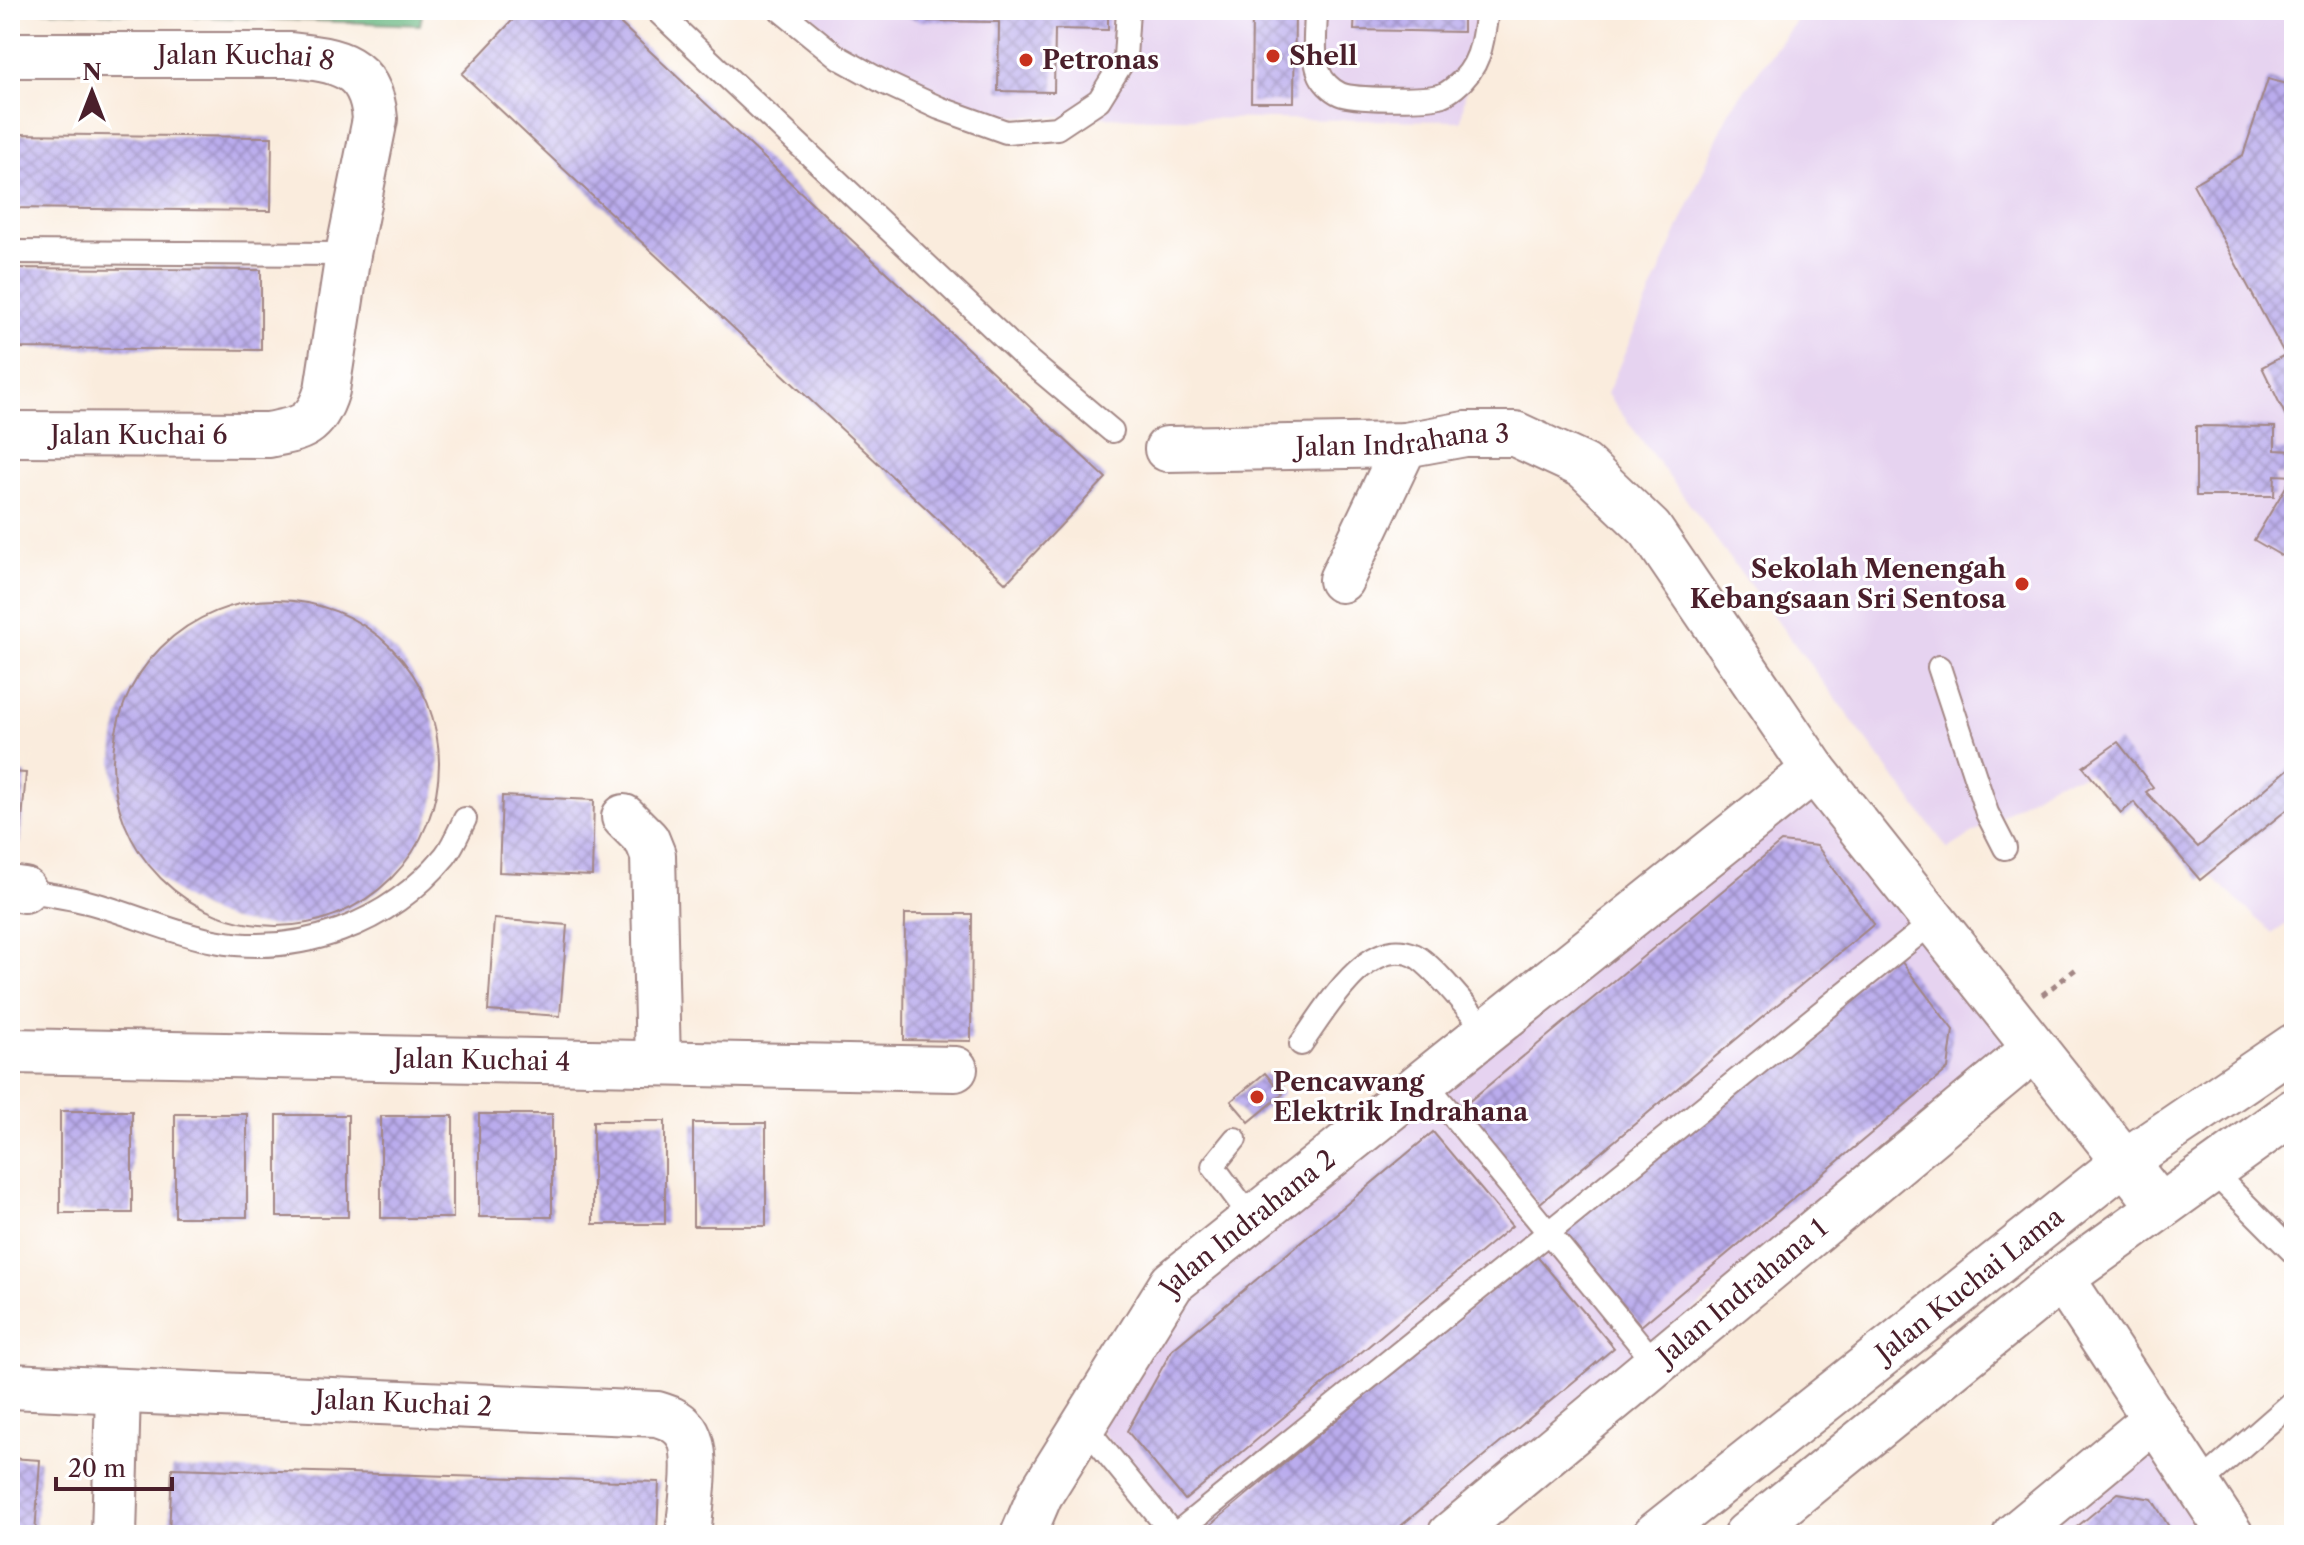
<svg xmlns="http://www.w3.org/2000/svg" width="2304" height="1545" font-family="'Libre Caslon Text',serif">
  <style>
    .built { fill: #e6d3f0 }
    .forest { fill: url(#forest-crowns); stroke: #596b56; stroke-width: 2 }
    .building { fill: url(#building-cross-hatch) }
    .lines { fill: none; stroke-linecap: round; stroke-linejoin: round }
    .lane-casing { stroke: #a28684; stroke-width: 26 }
    .street-casing { stroke: #a28684; stroke-width: 48 }
    .secondary-casing { stroke: #a28684; stroke-width: 48 }
    .path { stroke: #a28684; stroke-width: 5; stroke-dasharray: 6 6; stroke-linecap: butt }
    .lane { stroke: #fff; stroke-width: 22 }
    .street { stroke: #fff; stroke-width: 44 }
    .secondary { stroke: #fff; stroke-width: 44 }
    .poi-dot { fill: #c8321e; stroke: #fff; stroke-width: 3 }
    .labels { text-anchor: middle; stroke-width: 6; stroke-linejoin: round; paint-order: stroke }
    .poi-label { font-size: 26px; font-weight: bold; fill: #4a1f2b; stroke: #fff; text-anchor: start }
    .street-label { font-size: 26px; fill: #4a1f2b; stroke: #fff }
  </style>
  <defs>
    <pattern id="forest-crowns" width="20" height="18" patternUnits="userSpaceOnUse" patternTransform="scale(2)"><rect width="20" height="18" fill="#68b781"/><path d="M2 6a3 3 0 1 1 6 0M12 15a3 3 0 1 1 6 0" fill="none" stroke="#58946a"/></pattern>
    <pattern id="building-cross-hatch" width="8" height="8" patternUnits="userSpaceOnUse" patternTransform="scale(2)"><rect width="8" height="8" fill="#baaced"/><path d="M0 0l8 8M0 8l8-8" fill="none" stroke="#998bc0"/></pattern>
  </defs>
  <rect width="100%" height="100%" fill="#fff"/>
  <filter id="ink" filterUnits="userSpaceOnUse"><feTurbulence type="fractalNoise" baseFrequency=".0125" numOctaves="2"/><feDisplacementMap in="SourceGraphic" scale="16" xChannelSelector="R" yChannelSelector="G"/><feConvolveMatrix kernelMatrix="1 2 1 2 8 2 1 2 1" color-interpolation-filters="sRGB"/></filter>
  <filter id="wash" filterUnits="userSpaceOnUse"><feTurbulence type="fractalNoise" baseFrequency=".006" numOctaves="4" result="noise"/><feDisplacementMap in="SourceGraphic" scale="32" xChannelSelector="R" yChannelSelector="G"/><feGaussianBlur stdDeviation="1.8" result="paint"/><feColorMatrix in="noise" values="0 0 0 0 0 0 0 0 0 0 0 0 0 0 0 0 0 1.4 0 .05"/><feComposite in="paint" operator="in"/></filter>
  <g filter="url(#wash)">
    <rect width="100%" height="100%" fill="#faecdd"/>
    <g class="built">
      <path d="M 806,10 L 1478,10 L 1461,121 L 994,116 L 845,49 Z"/>
      <path d="M 1804,10 L 2294,10 L 2294,919 L 2273,933 L 2122,795 L 2089,774 L 2055,782 L 1948,849 L 1607,394 L 1729,111 Z"/>
      <path d="M 1813,790 L 2012,1044 L 1426,1535 L 1187,1535 L 1098,1427 L 1184,1292 Z"/>
      <path d="M 2152,1441 L 2214,1535 L 2040,1535 Z"/>
    </g>
    <path class="forest" d="M 28,10 L 423,10 L 420,25 Z"/>
    <g id="blocks">
      <g class="building">
        <path d="M 522,10 L 606,10 L 1106,478 L 1006,583 L 462,74 Z"/>
        <path d="M 1108,10 L 1108,30 L 1055,29 L 1054,92 L 998,91 L 999,22 L 920,21 L 887,11 Z"/>
        <path d="M 1252,10 L 1295,10 L 1294,102 L 1251,102 Z"/>
        <path d="M 1355,10 L 1463,10 L 1463,32 L 1354,30 Z"/>
        <path d="M 2268,79 L 2294,86 L 2294,433 L 2262,367 L 2285,355 L 2193,184 L 2243,155 Z"/>
        <path d="M 10,134 L 272,137 L 271,211 L 10,208 Z"/>
        <path d="M 10,268 L 261,270 L 261,350 L 10,348 Z"/>
        <path d="M 2196,426 L 2275,427 L 2275,450 L 2294,451 L 2294,476 L 2275,475 L 2274,496 L 2196,496 Z"/>
        <path d="M 2287,485 L 2294,490 L 2294,563 L 2254,540 Z"/>
        <circle cx="276" cy="763" r="163"/>
        <path d="M 2118,742 L 2153,787 L 2146,792 L 2198,847 L 2294,764 L 2294,804 L 2200,880 L 2134,802 L 2121,813 L 2083,767 Z"/>
        <path d="M 10,772 L 26,773 L 20,844 L 10,843 Z"/>
        <path d="M 502,796 L 594,800 L 592,876 L 499,872 Z"/>
        <path d="M 1781,842 L 1817,846 L 1874,924 L 1539,1204 L 1460,1109 Z"/>
        <path d="M 905,914 L 972,914 L 971,1041 L 904,1040 Z"/>
        <path d="M 494,919 L 567,925 L 560,1016 L 488,1011 Z"/>
        <path d="M 1895,953 L 1953,1030 L 1948,1069 L 1641,1326 L 1562,1231 Z"/>
        <path d="M 1265,1073 L 1283,1094 L 1249,1122 L 1231,1101 Z"/>
        <rect x="60" y="1111" width="72" height="102"/>
        <rect x="175" y="1114" width="72" height="103"/>
        <rect x="479" y="1114" width="73" height="103"/>
        <rect x="277" y="1115" width="71" height="102"/>
        <rect x="381" y="1116" width="72" height="102"/>
        <rect x="593" y="1121" width="72" height="103"/>
        <rect x="693" y="1123" width="73" height="103"/>
        <path d="M 1433,1132 L 1512,1226 L 1185,1500 L 1127,1431 L 1172,1350 Z"/>
        <path d="M 1535,1254 L 1614,1348 L 1390,1535 L 1214,1535 L 1208,1527 Z"/>
        <path d="M 10,1458 L 40,1460 L 35,1535 L 10,1535 Z"/>
        <path d="M 172,1468 L 659,1482 L 657,1535 L 169,1535 Z"/>
        <path d="M 2118,1493 L 2152,1499 L 2174,1535 L 2067,1535 Z"/>
      </g>
    </g>
  </g>
  <g filter="url(#ink)">
    <use href="#blocks" fill-opacity="0" stroke="#a28684" stroke-width="2"/>
    <g class="lines">
      <g class="lane-casing">
        <g id="lane">
          <path d="M 656,10 L 1022,355 L 1112,431"/>
          <path d="M 780,10 L 838,57 L 885,83 L 939,108 L 1006,132 L 1057,128 L 1099,100 L 1125,58 L 1128,10"/>
          <path d="M 1316,10 C 1316,29 1312,54 1319,72 C 1322,81 1331,90 1340,94 C 1353,100 1424,100 1439,96 C 1445,95 1450,91 1455,87 C 1481,67 1483,40 1487,10"/>
          <path d="M 10,252 L 348,254"/>
          <path d="M 1939,667 L 1987,813 L 2005,848"/>
          <path d="M 24,890 C 46,894 69,897 91,903 C 132,914 172,933 214,941 C 300,957 389,924 445,856 C 453,846 459,831 465,819"/>
          <path d="M 1301,1044 C 1323,1014 1367,934 1414,955 C 1433,964 1470,1012 1486,1030"/>
          <path d="M 1426,1083 L 1656,1364"/>
          <path d="M 1235,1139 L 1213,1166 L 1253,1220"/>
          <path d="M 2210,1169 L 2294,1253"/>
          <path d="M 1083,1424 L 1174,1535"/>
          <path d="M 2198,1485 L 2294,1401"/>
          <path d="M 1174,1535 L 1934,921"/>
        </g>
      </g>
      <g class="street-casing">
        <g id="street">
          <path id="s1" d="M 10,55 L 291,55 C 337,60 371,65 375,119 L 348,254 L 327,390 C 316,426 302,429 268,435 L 10,434"/>
          <path id="s2" d="M 1167,449 L 1405,445 L 1465,434 L 1515,434 L 1584,466 L 1650,529 L 1814,770 L 2160,1206"/>
          <path d="M 1341,580 L 1405,445"/>
          <path d="M 624,817 L 647,840 L 653,855 L 658,1063"/>
          <path d="M 10,888 L 24,890"/>
          <path id="s3" d="M 10,1051 L 955,1069"/>
          <path d="M 2062,1278 L 2231,1535"/>
          <path id="s4" d="M 10,1386 L 657,1414 C 667,1417 677,1420 684,1429 C 702,1449 690,1508 688,1535"/>
          <path d="M 114,1535 L 118,1392"/>
          <path id="s5" d="M 1023,1535 L 1040,1495 L 1172,1283 L 1814,770"/>
          <path id="s6" d="M 1450,1535 L 2034,1049"/>
          <path d="M 2015,1535 L 2155,1419"/>
        </g>
      </g>
      <g class="secondary-casing">
        <g id="secondary">
          <path id="s7" d="M 1655,1535 L 2124,1162 L 2294,1046"/>
          <path d="M 1746,1535 L 2062,1278 L 2294,1111"/>
        </g>
      </g>
      <path class="path" d="M 2042,995 L 2076,969"/>
      <use href="#lane" class="lane"/>
      <use href="#street" class="street"/>
      <use href="#secondary" class="secondary"/>
    </g>
  </g>
  <g class="poi-dot">
    <circle cx="1273" cy="56" r="8"/>
    <circle cx="1026" cy="60" r="8"/>
    <circle cx="2022" cy="584" r="8"/>
    <circle cx="1257" cy="1097" r="8"/>
  </g>
  <g class="labels">
    <g class="poi-label">
      <text x="1289" y="65">Shell</text>
      <text x="1042" y="69">Petronas</text>
      <text x="2006" y="578" text-anchor="end">Sekolah Menengah<tspan x="2006" dy="30">Kebangsaan Sri Sentosa</tspan></text>
      <text x="1273" y="1091">Pencawang<tspan x="1273" dy="30">Elektrik Indrahana</tspan></text>
    </g>
    <g class="street-label">
      <text dy="9" stroke="none"><textPath href="#s1" startOffset="236">Jalan Kuchai 8</textPath></text>
      <text x="139" y="444">Jalan Kuchai 6</text>
      <text dy="9" stroke="none"><textPath href="#s2" startOffset="236">Jalan Indrahana 3</textPath></text>
      <text dy="9" stroke="none"><textPath href="#s3" startOffset="472">Jalan Kuchai 4</textPath></text>
      <text dy="9" stroke="none"><textPath href="#s5" startOffset="390">Jalan Indrahana 2</textPath></text>
      <text dy="9" stroke="none"><textPath href="#s7" startOffset="402">Jalan Kuchai Lama</textPath></text>
      <text dy="9" stroke="none"><textPath href="#s6" startOffset="380">Jalan Indrahana 1</textPath></text>
      <text dy="9" stroke="none"><textPath href="#s4" startOffset="394">Jalan Kuchai 2</textPath></text>
    </g>
  </g>
  <rect width="2304" height="1545" fill="none" stroke="#fff" stroke-width="40"/>
  <g transform="translate(92 92)" stroke="#ffffff" stroke-width="6" paint-order="stroke">
  <path d="M0-6L14 30L0 20L-14 30Z" fill="#4a1f2b"/>
  <text y="-12" font-size="22" font-weight="bold" text-anchor="middle" fill="#4a1f2b">N</text>
  </g>
  <path d="M56 1477v12h116v-12" fill="none" stroke="#4a1f2b" stroke-width="4"/>
  <text x="68" y="1477" font-size="24" fill="#4a1f2b" stroke="#ffffff" stroke-width="6" paint-order="stroke">20 m</text>
</svg>
